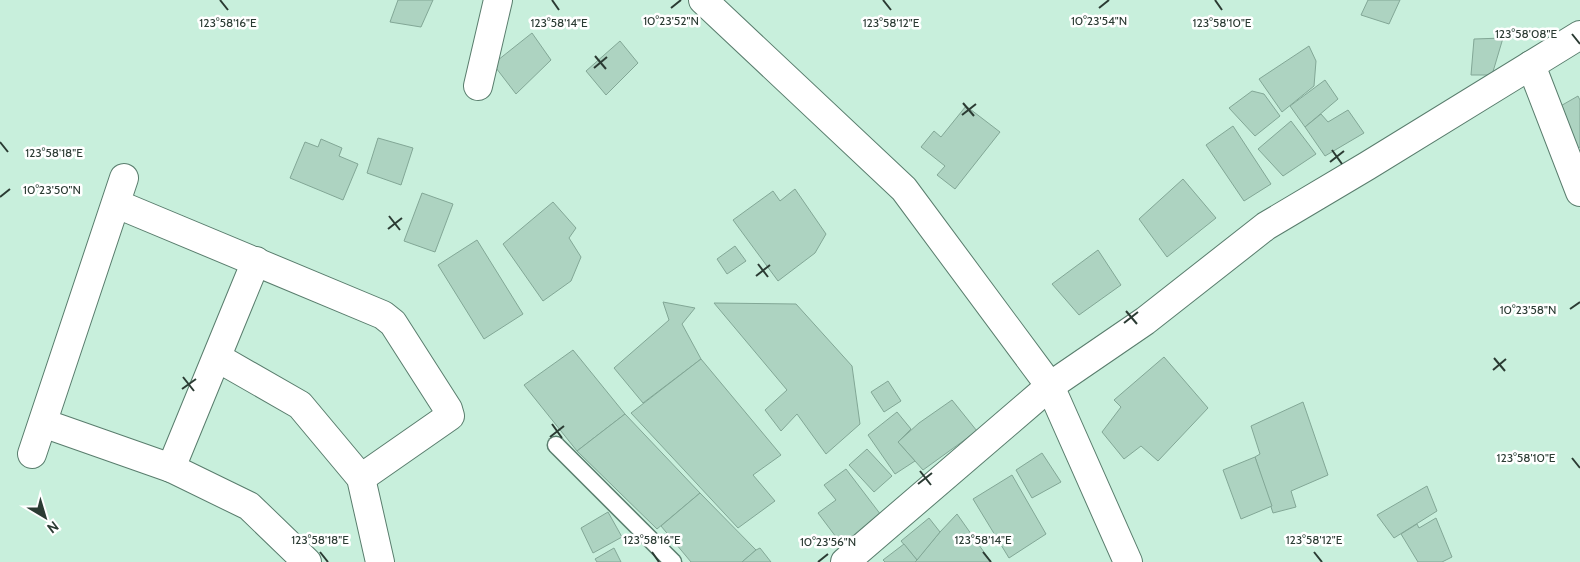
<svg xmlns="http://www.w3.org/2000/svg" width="1580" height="562" font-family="Cabin,sans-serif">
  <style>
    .building { fill: #add3c1; stroke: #82a796 }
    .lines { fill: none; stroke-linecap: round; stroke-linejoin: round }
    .lane-casing { stroke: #597d6d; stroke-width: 19 }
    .street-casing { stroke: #597d6d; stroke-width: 30 }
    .lane { stroke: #fff; stroke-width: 16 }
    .street { stroke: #fff; stroke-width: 28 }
    .ticks { fill: none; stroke: #2b3b33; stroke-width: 2 }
    .ticks-label { font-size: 12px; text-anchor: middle; fill: #2b3b33; stroke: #fff; stroke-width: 5; stroke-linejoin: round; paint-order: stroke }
  </style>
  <rect width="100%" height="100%" fill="#c8efdc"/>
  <g class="building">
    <path d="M 398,0 L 433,0 L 421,27 L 390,22 Z"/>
    <path d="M 1368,0 L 1400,0 L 1389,24 L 1361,15 Z"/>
    <path d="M 532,33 L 551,60 L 516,94 L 493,64 Z"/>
    <path d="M 1503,38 L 1492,75 L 1471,75 L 1474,39 Z"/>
    <path d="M 620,41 L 638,63 L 606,95 L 586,71 Z"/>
    <path d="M 1309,46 L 1316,61 L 1314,86 L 1282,112 L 1259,79 Z"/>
    <path d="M 1325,80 L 1338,99 L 1305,127 L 1290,106 Z"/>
    <path d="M 1252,91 L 1264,94 L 1280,116 L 1255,136 L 1229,108 Z"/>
    <path d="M 1578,96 L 1580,100 L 1580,147 L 1577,149 L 1557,108 Z"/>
    <path d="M 966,106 L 1000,132 L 955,189 L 937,175 L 945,166 L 921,147 L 934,131 L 941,137 Z"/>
    <path d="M 1348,110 L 1364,133 L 1325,156 L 1305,127 L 1321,114 L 1328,122 Z"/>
    <path d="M 1291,121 L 1316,154 L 1283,176 L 1258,149 Z"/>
    <path d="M 1233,126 L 1271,184 L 1244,201 L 1206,145 Z"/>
    <path d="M 378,138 L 413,148 L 401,185 L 367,173 Z"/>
    <path d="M 321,139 L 342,148 L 339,156 L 358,164 L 343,200 L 290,178 L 305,142 L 318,147 Z"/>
    <path d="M 1183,179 L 1216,218 L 1167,257 L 1139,219 Z"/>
    <path d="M 795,189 L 826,234 L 815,253 L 778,281 L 733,220 L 773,191 L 780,201 Z"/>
    <path d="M 422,193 L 453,204 L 435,252 L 404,241 Z"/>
    <path d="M 553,202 L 576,228 L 569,238 L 581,257 L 571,281 L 543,301 L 503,244 Z"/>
    <path d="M 477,240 L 523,314 L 484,339 L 438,265 Z"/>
    <path d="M 735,246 L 746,261 L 727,274 L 717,259 Z"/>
    <path d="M 1098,250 L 1121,285 L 1079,315 L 1052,284 Z"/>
    <path d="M 663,302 L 695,308 L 682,324 L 701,359 L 643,403 L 614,368 L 669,320 Z"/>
    <path d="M 714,303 L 796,304 L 852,366 L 860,424 L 826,454 L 797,414 L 781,431 L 765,410 L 787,390 Z"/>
    <path d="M 573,350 L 625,414 L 577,451 L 524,385 Z"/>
    <path d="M 1164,357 L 1208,408 L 1158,461 L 1141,446 L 1124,459 L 1102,432 L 1121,407 L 1114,400 Z"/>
    <path d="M 701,359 L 781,455 L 753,475 L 775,501 L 738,528 L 631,413 Z"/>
    <path d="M 888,381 L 901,401 L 884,412 L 871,392 Z"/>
    <path d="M 952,400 L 977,431 L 923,470 L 898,442 L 919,423 Z"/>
    <path d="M 1303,402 L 1328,475 L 1291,491 L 1296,507 L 1273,513 L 1255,457 L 1260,454 L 1251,426 Z"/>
    <path d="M 897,412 L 911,429 L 898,442 L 915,461 L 895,474 L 868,435 Z"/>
    <path d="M 625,414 L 700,493 L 657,529 L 577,451 Z"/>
    <path d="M 867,449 L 892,476 L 874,492 L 849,465 Z"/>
    <path d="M 1042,453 L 1061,482 L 1032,498 L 1016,470 Z"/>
    <path d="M 1255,457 L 1272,506 L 1241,519 L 1223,470 Z"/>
    <path d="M 846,469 L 881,515 L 842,545 L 818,513 L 836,500 L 824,485 Z"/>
    <path d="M 1012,475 L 1046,534 L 1009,558 L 973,499 Z"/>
    <path d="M 1427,486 L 1437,511 L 1394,538 L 1377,515 Z"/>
    <path d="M 700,493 L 756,550 L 742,562 L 691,562 L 661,526 Z"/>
    <path d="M 608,512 L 622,537 L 593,553 L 581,528 Z"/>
    <path d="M 957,514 L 991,562 L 915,562 L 940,532 Z"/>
    <path d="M 929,518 L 940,532 L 917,560 L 901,541 Z"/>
    <path d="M 1436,518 L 1452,557 L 1442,562 L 1418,562 L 1401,534 L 1417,524 L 1419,528 Z"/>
    <path d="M 904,544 L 917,560 L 915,562 L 885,562 L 883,560 Z"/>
    <path d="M 614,548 L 621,562 L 597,562 L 595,559 Z"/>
    <path d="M 760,548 L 771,562 L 742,562 L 756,550 Z"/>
  </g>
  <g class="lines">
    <g class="lane-casing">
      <path id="lane" d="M 556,445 L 673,562"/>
    </g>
    <g class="street-casing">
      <g id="street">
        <path d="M 703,0 L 904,189 L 1050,386 L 1128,562"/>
        <path d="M 1531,65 L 1580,192"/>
        <path d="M 478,86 L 498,0"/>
        <path d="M 117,204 L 383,315 L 393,323 L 448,409 L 450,416 L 361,478"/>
        <path d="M 218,358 L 300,405 L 361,478 L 380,562"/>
        <path d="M 43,423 L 171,468 L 249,506 L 307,562"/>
        <path d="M 32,454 L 124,178"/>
        <path d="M 171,468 L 256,261"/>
        <path d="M 845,562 L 1050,386 L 1145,321 L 1266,226 L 1367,166 L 1580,35"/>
      </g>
    </g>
    <use href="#lane" class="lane"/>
    <use href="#street" class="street"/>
  </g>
  <path class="ticks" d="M 220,0 L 228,10M 552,0 L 559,10M 883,0 L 891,10M 1215,0 L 1222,10M 671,8 L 681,0M 1099,8 L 1109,0M 1572,34 L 1580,44M 595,56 L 606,69M 594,68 L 607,57M 963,103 L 974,116M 962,115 L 976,104M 0,142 L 8,152M 1332,150 L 1342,164M 1330,162 L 1344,151M 0,197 L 10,189M 389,216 L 400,230M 388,229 L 402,218M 758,264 L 768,277M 756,276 L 770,265M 1570,309 L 1580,302M 1126,311 L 1137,324M 1124,323 L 1138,312M 1494,358 L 1505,371M 1493,370 L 1506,359M 183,377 L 194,391M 182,389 L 196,379M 552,424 L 562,438M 550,437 L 564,426M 1572,458 L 1580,468M 920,471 L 931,485M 918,484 L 932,473M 320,552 L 328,562M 652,552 L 659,562M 983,552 L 991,562M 1314,552 L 1322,562M 818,562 L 828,554"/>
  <g class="ticks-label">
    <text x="671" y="25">10°23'52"N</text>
    <text x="1099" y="25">10°23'54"N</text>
    <text x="559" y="27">123°58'14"E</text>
    <text x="1222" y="27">123°58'10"E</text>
    <text x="228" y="27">123°58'16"E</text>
    <text x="891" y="27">123°58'12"E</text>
    <text x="1526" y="38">123°58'08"E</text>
    <text x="54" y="157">123°58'18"E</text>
    <text x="52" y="194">10°23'50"N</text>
    <text x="1528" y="314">10°23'58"N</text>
    <text x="1526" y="462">123°58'10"E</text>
    <text x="320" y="544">123°58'18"E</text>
    <text x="652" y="544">123°58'16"E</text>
    <text x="983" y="544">123°58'14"E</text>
    <text x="1314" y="544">123°58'12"E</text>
    <text x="828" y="546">10°23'56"N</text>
  </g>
  <g transform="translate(45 517) rotate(142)" stroke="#ffffff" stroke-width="4" paint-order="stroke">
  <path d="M0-4L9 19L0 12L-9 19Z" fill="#2b3b33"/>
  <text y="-8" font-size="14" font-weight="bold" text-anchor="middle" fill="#2b3b33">N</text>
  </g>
</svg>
